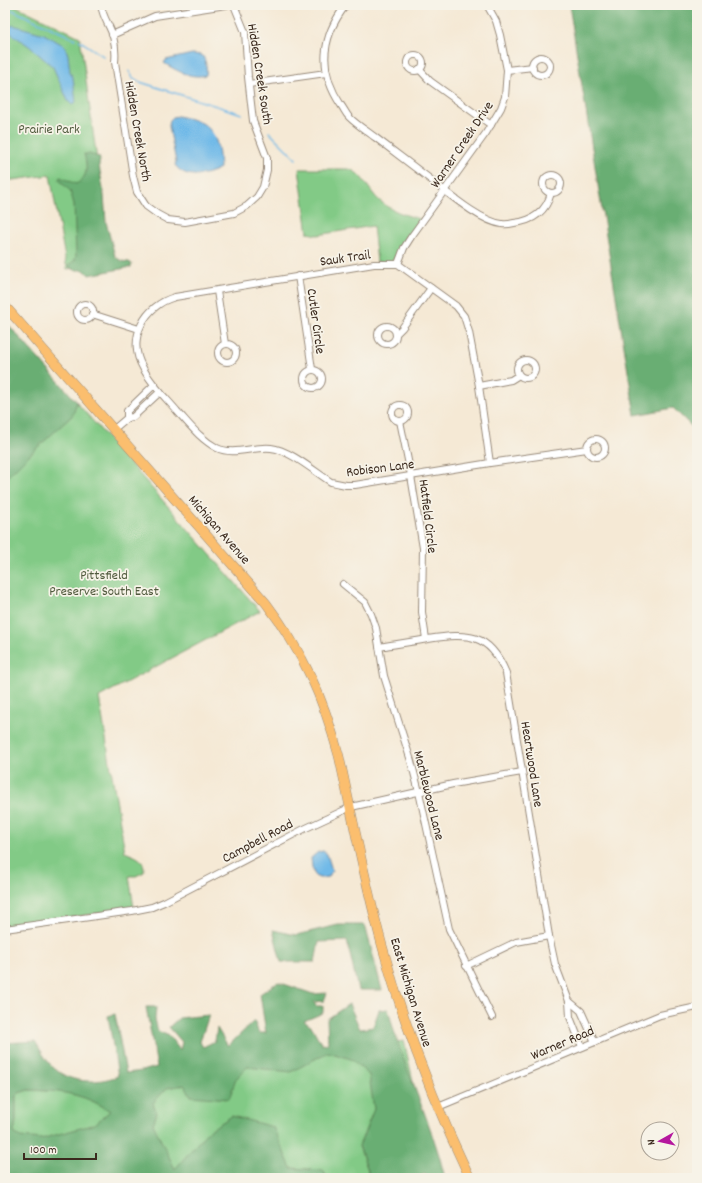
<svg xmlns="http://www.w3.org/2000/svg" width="702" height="1183" font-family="Dekko,sans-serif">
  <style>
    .green { fill: #82ca86; stroke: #5e7a52 }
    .forest { fill: #69ae73; stroke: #526c48; fill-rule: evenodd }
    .water { fill: #70b9e8; stroke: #567283 }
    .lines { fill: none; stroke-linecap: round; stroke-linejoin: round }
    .stream { stroke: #70b9e8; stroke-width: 1.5 }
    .minor-casing { stroke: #988a7a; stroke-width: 8 }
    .highway-casing { stroke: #988a7a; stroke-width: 10 }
    .minor { stroke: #fff; stroke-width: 6 }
    .highway { stroke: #fbbe6e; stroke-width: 9 }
    .labels { text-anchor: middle; stroke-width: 3.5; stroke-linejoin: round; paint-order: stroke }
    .street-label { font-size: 14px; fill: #3b2a1e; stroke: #f7f3e8 }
    .park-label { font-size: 14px; fill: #505a3d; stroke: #f7f3e8 }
  </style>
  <rect width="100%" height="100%" fill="#f7f3e8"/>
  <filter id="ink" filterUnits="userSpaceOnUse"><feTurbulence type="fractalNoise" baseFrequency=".025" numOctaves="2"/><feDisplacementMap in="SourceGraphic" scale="8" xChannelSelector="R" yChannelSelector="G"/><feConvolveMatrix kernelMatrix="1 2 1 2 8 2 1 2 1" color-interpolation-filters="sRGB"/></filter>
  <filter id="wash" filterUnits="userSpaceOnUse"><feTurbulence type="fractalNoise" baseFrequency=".012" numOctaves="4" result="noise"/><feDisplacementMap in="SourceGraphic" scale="16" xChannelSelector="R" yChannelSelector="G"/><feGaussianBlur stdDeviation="0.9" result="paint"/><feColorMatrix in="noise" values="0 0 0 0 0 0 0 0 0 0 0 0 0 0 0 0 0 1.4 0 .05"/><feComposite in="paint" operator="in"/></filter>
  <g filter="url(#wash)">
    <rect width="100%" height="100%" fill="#f5e9d5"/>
    <g class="green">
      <path d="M 5,5 L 14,5 L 80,37 L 111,262 L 67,269 L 50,175 L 5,181 Z"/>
      <path d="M 299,169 L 349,169 C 363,173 369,192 380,201 C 392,211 405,215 420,219 L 401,247 L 394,259 L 392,262 L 377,262 L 373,226 L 317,235 L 308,233 Z"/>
      <path d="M 5,321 L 260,611 L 99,697 L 125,852 C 136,857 145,858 144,872 L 136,876 L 129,876 L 134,908 L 5,927 Z"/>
      <path d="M 404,1041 L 419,1107 L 359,1146 L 368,1170 L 368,1178 L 327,1178 L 323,1170 C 217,1163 111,1173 5,1178 L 5,1097 L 28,1090 L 47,1091 Z"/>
    </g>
    <g class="forest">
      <path d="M 569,5 L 697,5 L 697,432 L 673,408 L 635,415 Z"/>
      <path d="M 84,154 L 89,154 L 99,157 L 100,160 L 99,165 L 104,195 L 106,222 L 115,256 C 119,260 123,262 129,262 L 132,264 L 131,267 L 89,275 L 84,270 L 75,270 L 69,267 L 69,265 L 75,260 L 76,255 L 74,204 L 70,191 L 59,180 L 60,177 L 76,184 C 89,177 87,166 84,154 Z"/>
      <path d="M 5,321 L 77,402 L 73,415 L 27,457 L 5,479 Z"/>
      <path d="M 338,925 L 365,925 L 382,990 L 358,990 L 347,941 L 319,942 L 315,962 L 281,962 L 273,930 L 296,935 Z"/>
      <path d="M 278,982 L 313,994 L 327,993 L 324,1001 L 314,1002 L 316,1006 L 323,1006 L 323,1013 L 304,1021 L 312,1027 L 322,1045 L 328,1043 L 327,1019 L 349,1004 L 360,1029 L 373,1027 L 379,1010 L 388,1009 C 402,1067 432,1120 445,1178 L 427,1178 L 425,1174 L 415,1178 L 368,1178 L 368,1170 L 359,1146 L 374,1109 L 369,1075 L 351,1059 L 328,1052 L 291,1072 L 247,1067 L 236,1079 L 229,1099 L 191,1096 L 184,1085 L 167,1088 L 153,1103 L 157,1113 L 153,1124 L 175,1169 L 208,1131 L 232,1116 L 273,1127 L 291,1168 L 323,1170 L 327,1178 L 5,1178 L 5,1043 L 35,1041 C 40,1049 45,1059 51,1065 C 68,1084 96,1084 118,1076 L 108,1016 L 115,1014 L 126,1073 L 142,1071 L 157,1067 L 146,1007 L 156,1007 L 155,1019 L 158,1031 L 169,1036 L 180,1050 L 182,1042 L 169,1027 L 179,1018 L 209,1015 L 200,1042 L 203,1047 L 215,1041 L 217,1028 L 228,1046 L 254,1021 L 259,1033 L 266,1033 L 260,994 ZM 28,1090 C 60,1091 83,1093 110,1111 L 95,1124 L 41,1139 L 20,1137 L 14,1133 L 16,1121 L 16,1096 L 19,1093 Z"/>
    </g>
    <g class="water">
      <path d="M 13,25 L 44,34 L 65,46 L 68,55 L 70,72 L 73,78 L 76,102 L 72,105 L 68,101 L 53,67 L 29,46 L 9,32 L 9,28 Z"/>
      <path d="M 192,54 L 202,55 C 206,60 207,68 206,75 C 191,79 177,71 164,63 L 166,60 Z"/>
      <path d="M 178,116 C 185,118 193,119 200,122 C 218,131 219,151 220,168 C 206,176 186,180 175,165 L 176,162 L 169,126 L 170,120 L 173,117 Z"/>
      <path d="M 323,851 L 327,854 L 332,870 L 329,877 L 319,878 L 315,876 L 312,867 L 311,858 L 318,852 Z"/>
    </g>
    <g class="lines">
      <g class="stream">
        <path d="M 10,9 L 75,39"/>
        <path d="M 79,40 L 103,56"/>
        <path d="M 129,71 L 133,78 L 140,82 L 242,114"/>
        <path d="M 269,132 L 296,159"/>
      </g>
    </g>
  </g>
  <g filter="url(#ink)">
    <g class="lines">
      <g class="minor-casing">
        <g id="minor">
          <path d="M 101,5 C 103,18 109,24 113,36 C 115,44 116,53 115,62 L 133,176 L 137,192 L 146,206 L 157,214 L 168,220 L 185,222 L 234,213 L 247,206 L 257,197 L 263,187 L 267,170 L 267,158 L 253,121 L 248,77 L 245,32 L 234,5"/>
          <path d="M 346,5 C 321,37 318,71 341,105 C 344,109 346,114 349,117 C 357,125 367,131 376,138 C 393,151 409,163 426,176 C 446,191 479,221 502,224 C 506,225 510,224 514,223 C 533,221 546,212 551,193"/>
          <path d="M 112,35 L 155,16 L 226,5"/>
          <circle cx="415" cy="63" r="8"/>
          <circle cx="541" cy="66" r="9"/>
          <path d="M 419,69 L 430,81 L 491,125"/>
          <path d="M 507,70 L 533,67"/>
          <path d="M 249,84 L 326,73"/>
          <circle cx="552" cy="184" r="9"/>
          <path d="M 398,264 L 404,248 L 411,237 L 486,133 L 501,108 L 505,97 L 507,70 L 500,35 L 496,21 L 487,5"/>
          <path d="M 298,276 L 312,369"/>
          <path d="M 217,291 L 225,344"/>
          <circle cx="85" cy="312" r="8"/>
          <path d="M 92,314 L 139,329"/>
          <circle cx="387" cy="335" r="9"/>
          <path d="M 396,334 L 402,328 L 431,288"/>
          <circle cx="227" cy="353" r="9"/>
          <circle cx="526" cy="369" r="9"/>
          <circle cx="313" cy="379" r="9"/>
          <path d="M 479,386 L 511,380 L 519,375"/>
          <circle cx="400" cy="413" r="8"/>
          <path d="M 127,418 L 127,411 L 154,385"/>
          <path d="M 400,421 L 410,470 L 423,548 L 422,612 L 426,639"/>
          <path d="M 114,429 L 127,418 L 133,417 L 160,392"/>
          <circle cx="596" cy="448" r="9"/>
          <path d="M 490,463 L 479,386 L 469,332 L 464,316 L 456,306 L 398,264 L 374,264 L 175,297 C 145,305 126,339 143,368 C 151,384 165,397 177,411 C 189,424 200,439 217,448 C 233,456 254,446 271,448 C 290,450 315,472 331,482 L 346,485 L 355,485 L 490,463 L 587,449"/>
          <path d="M 343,584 L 365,602 L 371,614 L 376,628 L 384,676 L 411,761 L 419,792 L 449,929 L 492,1017"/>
          <path d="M 379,647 C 395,644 412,642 428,639 C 467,633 489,632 506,673 L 549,936 L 555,964 L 569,1001 L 570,1017 L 582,1047"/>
          <path d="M 5,929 L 132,911 L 152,907 L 164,902 L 304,829 L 351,807 L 453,784 L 522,772"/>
          <path d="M 466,966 L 516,942 L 549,936"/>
          <path d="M 569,1001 L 581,1011 L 595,1042"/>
          <path d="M 438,1107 L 660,1015 L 697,1007"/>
        </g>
      </g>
      <g class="highway-casing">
        <path id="highway" d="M 5,306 L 266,603 C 303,652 323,697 339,756 C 353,819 365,883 382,945 C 404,1026 434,1103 470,1178"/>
      </g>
      <use href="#minor" class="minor"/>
      <use href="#highway" class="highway"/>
    </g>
  </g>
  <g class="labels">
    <g class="street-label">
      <text transform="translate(261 74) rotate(81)" y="5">Hidden Creek South</text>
      <text transform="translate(139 131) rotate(80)" y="5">Hidden Creek North</text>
      <text transform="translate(461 144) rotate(-56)" y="5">Warner Creek Drive</text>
      <text transform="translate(345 257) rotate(-8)" y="5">Sauk Trail</text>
      <text transform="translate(317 321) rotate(82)" y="5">Cutler Circle</text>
      <text transform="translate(380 467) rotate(-7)" y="5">Robison Lane</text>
      <text transform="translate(429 516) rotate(83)" y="5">Hatfield Circle</text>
      <text transform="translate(220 529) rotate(49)" y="5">Michigan Avenue</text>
      <text transform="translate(533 764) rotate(81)" y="5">Heartwood Lane</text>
      <text transform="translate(430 795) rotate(76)" y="5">Marblewood Lane</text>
      <text transform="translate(257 840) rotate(-28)" y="5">Campbell Road</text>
      <text transform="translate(412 992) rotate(73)" y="5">East Michigan Avenue</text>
      <text transform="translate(562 1042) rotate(-23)" y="5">Warner Road</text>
    </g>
    <g class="park-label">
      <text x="49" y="133">Prairie Park</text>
      <text x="104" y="579">Pittsfield<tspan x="104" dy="16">Preserve: South East</tspan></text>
    </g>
  </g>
  <rect width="702" height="1183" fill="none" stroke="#f7f3e8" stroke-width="20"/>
  <g transform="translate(660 1141) rotate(262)"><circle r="19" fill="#f7f3e8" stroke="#aca397"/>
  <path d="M0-3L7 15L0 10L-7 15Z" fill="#b5179e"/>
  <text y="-6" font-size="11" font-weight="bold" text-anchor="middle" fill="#3b2a1e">N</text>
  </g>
  <path d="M24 1153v6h72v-6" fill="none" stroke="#3b2a1e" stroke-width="2"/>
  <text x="30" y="1153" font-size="12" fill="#3b2a1e" stroke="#f7f3e8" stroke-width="3" paint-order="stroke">100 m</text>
</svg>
